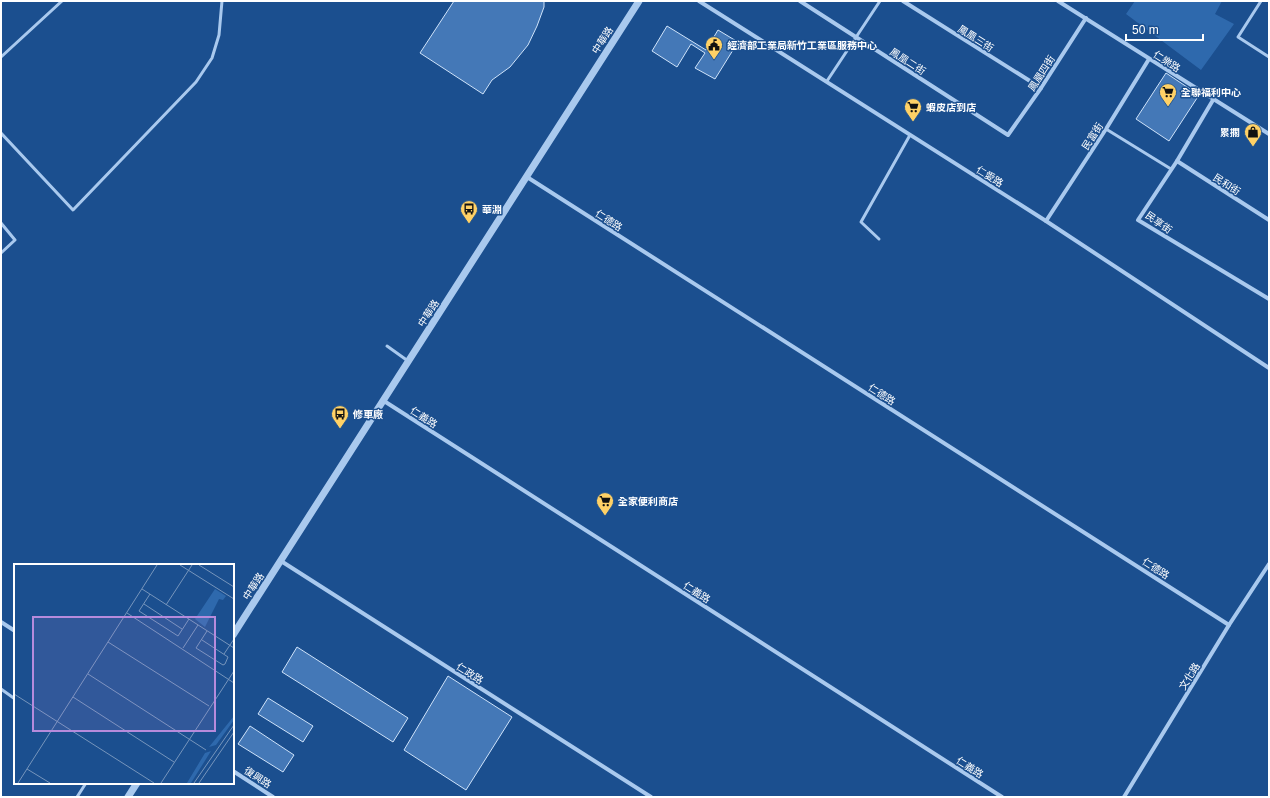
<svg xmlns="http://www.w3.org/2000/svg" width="1270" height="798" font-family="Helvetica,'Noto Sans TC',sans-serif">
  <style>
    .green { fill: #2e69ad }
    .building { fill: #4478b7; stroke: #cfe3fa }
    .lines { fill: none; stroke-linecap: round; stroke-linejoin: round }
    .service { stroke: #a9c9ee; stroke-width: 3 }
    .minor { stroke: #a9c9ee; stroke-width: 4 }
    .tertiary { stroke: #a9c9ee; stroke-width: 7 }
    .labels { text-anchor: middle; stroke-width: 3; stroke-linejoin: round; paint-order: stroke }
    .street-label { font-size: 10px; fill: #fff; stroke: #1b4f8f }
    .poi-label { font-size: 10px; font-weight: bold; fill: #fff; stroke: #1b4f8f; text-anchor: start }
    .inset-road { fill: none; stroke: #7695bc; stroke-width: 1 }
    .view { fill: #b68bdc; fill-opacity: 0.15; stroke: #b68bdc; stroke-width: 2 }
    .inset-edge { fill: none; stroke: #fff; stroke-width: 2 }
  </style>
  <rect width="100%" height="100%" fill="#1b4f8f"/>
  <path class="green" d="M 1135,1 L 1222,1 L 1215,14 L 1234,24 L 1201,70 L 1126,14 Z"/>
  <g class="building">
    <path d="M 454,1 L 544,1 L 544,7 L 537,26 L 528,45 L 510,67 L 492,80 L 483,94 L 420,53 Z"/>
    <path d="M 667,26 L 706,50 L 718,30 L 738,42 L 715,79 L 695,68 L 705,53 L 691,44 L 677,67 L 652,51 Z"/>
    <path d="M 1166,73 L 1199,95 L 1169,141 L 1136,119 Z"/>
    <path d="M 297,647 L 408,718 L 393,742 L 282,672 Z"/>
    <path d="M 448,676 L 512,717 L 466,790 L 404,750 Z"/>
    <path d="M 268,698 L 313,726 L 303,742 L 258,714 Z"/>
    <path d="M 250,726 L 294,755 L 283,772 L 238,744 Z"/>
  </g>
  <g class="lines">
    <g class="service">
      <path d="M 1261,1 L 1238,37 L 1269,57"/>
      <path d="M 1,57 L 62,1"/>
      <path d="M 827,81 L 880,1"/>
      <path d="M 1106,129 L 1171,169"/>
      <path d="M 1,133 L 73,210 L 196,82 L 212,58 L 219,35 L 222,1"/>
      <path d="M 1,223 L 15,240 L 1,253"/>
      <path d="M 879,239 L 861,222 L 910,135"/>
      <path d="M 387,346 L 408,361"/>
      <path d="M 1,689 L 15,699"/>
      <path d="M 77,797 L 86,783"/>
    </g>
    <g class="minor">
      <path d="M 699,1 L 1046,221 L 1269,368"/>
      <path d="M 800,1 L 1008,135 L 1041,88 L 1086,18"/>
      <path d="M 903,1 L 1041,88"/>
      <path d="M 1058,1 L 1269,134"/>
      <path d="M 1213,100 L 1177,161 L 1138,220 L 1269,299"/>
      <path d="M 1177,161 L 1269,220"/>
      <path d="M 527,177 L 1229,625"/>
      <path d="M 1046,221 L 1106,129 L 1149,59"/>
      <path d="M 384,401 L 1002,797"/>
      <path d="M 281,561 L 651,797"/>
      <path d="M 1,622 L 15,631"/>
      <path d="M 233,771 L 273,797"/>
      <path d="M 1124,797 L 1229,625 L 1269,564"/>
    </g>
    <g class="tertiary">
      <path d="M 233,635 L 639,1"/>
      <path d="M 128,797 L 137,783"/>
    </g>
  </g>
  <defs>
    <g id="civic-pin" transform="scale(0.9)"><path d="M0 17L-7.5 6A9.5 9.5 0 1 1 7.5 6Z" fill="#ffd166" stroke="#1b4f8f"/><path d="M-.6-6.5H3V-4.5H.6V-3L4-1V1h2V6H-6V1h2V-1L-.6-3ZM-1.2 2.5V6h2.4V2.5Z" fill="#111"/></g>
    <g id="supermarket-pin" transform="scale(0.9)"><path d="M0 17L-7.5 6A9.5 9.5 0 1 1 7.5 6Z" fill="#ffd166" stroke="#1b4f8f"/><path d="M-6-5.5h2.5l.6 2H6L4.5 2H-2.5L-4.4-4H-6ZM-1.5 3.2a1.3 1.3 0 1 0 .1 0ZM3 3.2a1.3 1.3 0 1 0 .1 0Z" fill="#111"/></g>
    <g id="shop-pin" transform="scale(0.9)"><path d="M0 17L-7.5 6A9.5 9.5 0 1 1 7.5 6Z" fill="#ffd166" stroke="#1b4f8f"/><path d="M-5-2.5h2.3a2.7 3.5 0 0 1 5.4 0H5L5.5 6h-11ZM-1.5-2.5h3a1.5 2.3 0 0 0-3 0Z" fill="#111"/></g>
    <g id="bus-pin" transform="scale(0.9)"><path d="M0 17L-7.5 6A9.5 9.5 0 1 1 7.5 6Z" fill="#ffd166" stroke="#1b4f8f"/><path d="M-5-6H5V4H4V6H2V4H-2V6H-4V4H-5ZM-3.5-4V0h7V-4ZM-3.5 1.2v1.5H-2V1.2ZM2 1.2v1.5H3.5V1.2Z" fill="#111"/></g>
  </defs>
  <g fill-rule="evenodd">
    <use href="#civic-pin" x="714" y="45"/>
    <use href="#supermarket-pin" x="1168" y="92"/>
    <use href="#supermarket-pin" x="913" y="107"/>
    <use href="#shop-pin" x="1253" y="132"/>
    <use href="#bus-pin" x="469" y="209"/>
    <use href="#bus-pin" x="340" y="414"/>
    <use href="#supermarket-pin" x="605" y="501"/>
  </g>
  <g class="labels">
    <g class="street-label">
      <text transform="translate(976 38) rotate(32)" y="4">鳳凰三街</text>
      <text transform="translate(602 40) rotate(-57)" y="4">中華路</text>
      <text transform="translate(908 61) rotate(33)" y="4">鳳凰二街</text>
      <text transform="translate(1167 61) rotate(33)" y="4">仁樂路</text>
      <text transform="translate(1041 73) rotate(-57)" y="4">鳳凰四街</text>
      <text transform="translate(1092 136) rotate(-57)" y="4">民富街</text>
      <text transform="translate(990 176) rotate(32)" y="4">仁愛路</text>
      <text transform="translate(1227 184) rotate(33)" y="4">民和街</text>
      <text transform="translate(609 220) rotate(33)" y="4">仁德路</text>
      <text transform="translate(1159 222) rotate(35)" y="4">民享街</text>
      <text transform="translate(428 313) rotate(-57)" y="4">中華路</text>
      <text transform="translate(882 394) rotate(33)" y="4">仁德路</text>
      <text transform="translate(424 417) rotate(33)" y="4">仁義路</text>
      <text transform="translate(1156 568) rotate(33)" y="4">仁德路</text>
      <text transform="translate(253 586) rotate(-57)" y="4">中華路</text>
      <text transform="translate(697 592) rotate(33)" y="4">仁義路</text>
      <text transform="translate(470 673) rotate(33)" y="4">仁政路</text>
      <text transform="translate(1189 676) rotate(-58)" y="4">文化路</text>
      <text transform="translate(970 767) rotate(33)" y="4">仁義路</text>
      <text transform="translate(258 777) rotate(33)" y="4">復興路</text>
    </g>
    <g class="poi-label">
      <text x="727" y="49">經濟部工業局新竹工業區服務中心</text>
      <text x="1181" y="96">全聯福利中心</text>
      <text x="926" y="111">蝦皮店到店</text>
      <text x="1240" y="136" text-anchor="end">累擱</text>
      <text x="482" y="213">華淵</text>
      <text x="353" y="418">修車廠</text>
      <text x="618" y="505">全家便利商店</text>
    </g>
  </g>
  <g transform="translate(14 564)">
    <rect width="220" height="220" fill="#1b4f8f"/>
    <path d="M 201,25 L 212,32 L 209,36 L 205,35 L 191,63 L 181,55 ZM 220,152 L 220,156 L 202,181 L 195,183 ZM 197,187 L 177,219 L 173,219 L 191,189 Z" fill="#2e69ad"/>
    <path class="inset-road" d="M 166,1 L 220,35M 185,1 L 220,23M 128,25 L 220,84M 136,30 L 125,47 L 164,72 L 175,55M 130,40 L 168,65M 152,41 L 178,1M 113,49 L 220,119M 188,76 L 214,93 L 211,100 L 209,101 L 182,84 L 193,67M 94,78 L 195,142M 169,84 L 184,61M 210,90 L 220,75M 74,110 L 192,186M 0,130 L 140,219M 59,133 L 160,198M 13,205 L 36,219M 4,219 L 143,1M 147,219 L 220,107M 180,219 L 220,161M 185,219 L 220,168"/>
    <path class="view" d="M 19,53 L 201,53 L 201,167 L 19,167 Z"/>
    <rect width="220" height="220" class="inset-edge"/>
  </g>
  <rect width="1270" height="798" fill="none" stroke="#ffffff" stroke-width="4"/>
  <path d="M1126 34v6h77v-6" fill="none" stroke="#ffffff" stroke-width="2"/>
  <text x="1132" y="34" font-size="12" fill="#ffffff" stroke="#1b4f8f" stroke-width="3" paint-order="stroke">50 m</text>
</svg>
